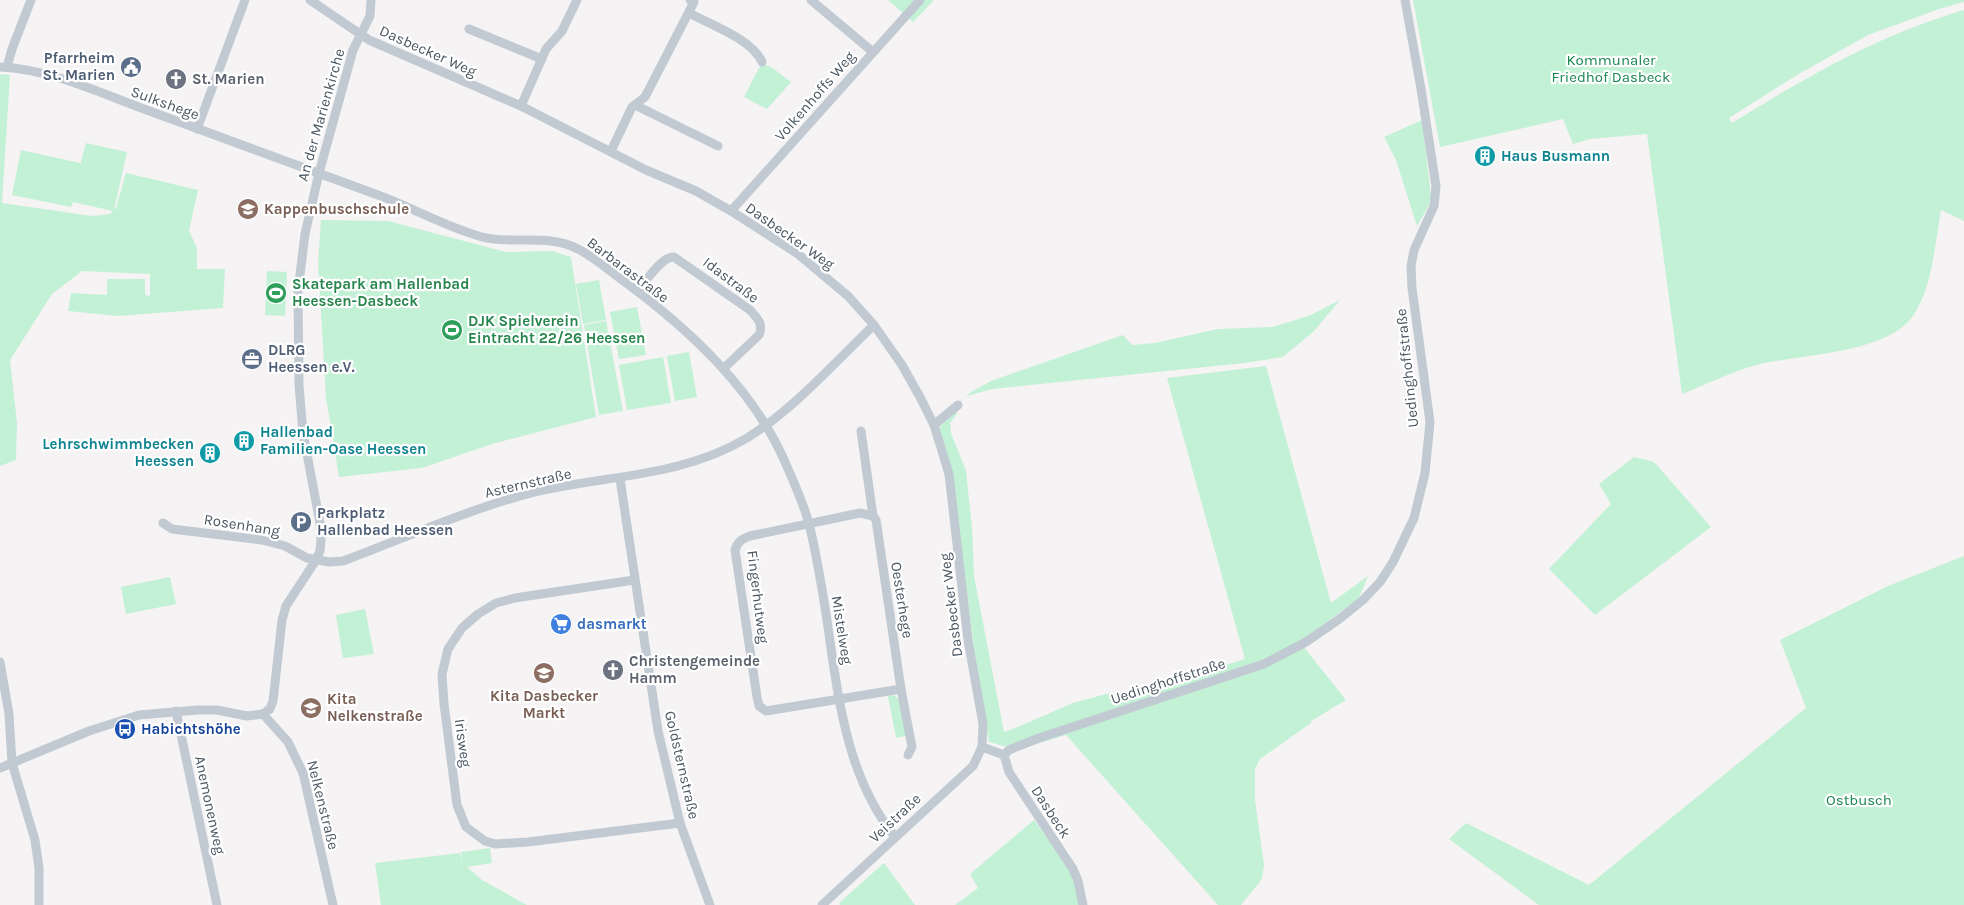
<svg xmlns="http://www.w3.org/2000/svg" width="1964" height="905" font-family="Karla,sans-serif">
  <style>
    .green { fill: #c3f1d5 }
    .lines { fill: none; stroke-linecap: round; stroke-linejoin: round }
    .minor { stroke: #c1cad2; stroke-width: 9 }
    .labels { text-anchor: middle; stroke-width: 4.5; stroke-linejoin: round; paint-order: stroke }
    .street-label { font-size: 15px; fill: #4a5661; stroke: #fff }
    .service-label { font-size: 15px; font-weight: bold; fill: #4e5e75; stroke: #fff; text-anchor: start }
    .park-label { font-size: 15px; fill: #17864f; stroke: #fff }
    .worship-label { font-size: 15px; font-weight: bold; fill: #5b616d; stroke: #fff; text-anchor: start }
    .culture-label { font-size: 15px; font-weight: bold; fill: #0d838f; stroke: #fff; text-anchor: start }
    .education-label { font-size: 15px; font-weight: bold; fill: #785e54; stroke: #fff; text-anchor: start }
    .leisure-label { font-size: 15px; font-weight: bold; fill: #27864d; stroke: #fff; text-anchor: start }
    .shop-label { font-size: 15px; font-weight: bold; fill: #366cbe; stroke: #fff; text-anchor: start }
    .transit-label { font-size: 15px; font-weight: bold; fill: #164399; stroke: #fff; text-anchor: start }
  </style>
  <rect width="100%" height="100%" fill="#f5f3f3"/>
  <g class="green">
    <path d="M 888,0 L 934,0 L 913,22 Z"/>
    <path d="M 1413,0 L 1964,0 L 1964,2 L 1939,9 L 1868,35 L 1797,75 L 1729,118 L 1732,123 C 1808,76 1879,35 1964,10 L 1964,221 L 1941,210 C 1935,243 1933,283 1915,313 C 1888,356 1798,353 1753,366 C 1729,373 1705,385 1682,394 L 1647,134 L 1590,139 L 1573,144 L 1563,119 L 1440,147 Z"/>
    <path d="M 764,64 L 774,69 L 791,82 L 767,109 L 744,97 L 760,66 Z"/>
    <path d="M 0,74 L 10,75 L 2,203 L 92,216 L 110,214 L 113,211 L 73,202 L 71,207 L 12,195 L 21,150 L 80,163 L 80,165 L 86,143 L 127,152 L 114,210 L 116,208 L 126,173 L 198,190 L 189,231 L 197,248 L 197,269 L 225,269 L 223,308 L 118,316 L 68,311 L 71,293 L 107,295 L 107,279 L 145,279 L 145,295 L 150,296 L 150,274 L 82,271 L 52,294 L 10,360 L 17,423 L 16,460 L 0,466 Z"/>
    <path d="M 1422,120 L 1431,196 L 1429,205 L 1417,226 L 1396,160 L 1384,137 Z"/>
    <path d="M 321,220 L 388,221 L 506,252 L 552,251 L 571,257 L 596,417 L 492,444 L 422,468 L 339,477 L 326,397 L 318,263 Z"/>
    <path d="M 267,271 L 287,272 L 285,316 L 265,315 Z"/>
    <path d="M 599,280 L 606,320 L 583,324 L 576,284 Z"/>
    <path d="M 1340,300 L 1314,331 L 1283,357 L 1244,363 L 992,389 L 967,396 L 944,416 L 971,392 L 991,381 L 1123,335 L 1132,345 L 1155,343 L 1218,329 L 1273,327 L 1311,315 Z"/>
    <path d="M 637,307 L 646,355 L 619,359 L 610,312 Z"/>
    <path d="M 606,321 L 623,411 L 599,415 L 584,325 Z"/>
    <path d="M 689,352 L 697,397 L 675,401 L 667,356 Z"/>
    <path d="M 663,357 L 671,403 L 627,410 L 619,365 Z"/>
    <path d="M 1266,366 L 1331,603 L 1368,576 L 1359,598 L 1301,641 L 1306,650 L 1346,700 L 1311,721 L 1311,723 L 1260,759 L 1255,769 L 1255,800 L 1264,865 L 1262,879 L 1241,905 L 1218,905 L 1066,735 L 1017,750 L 989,742 L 973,641 L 953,480 L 939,429 L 944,421 L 956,411 L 957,414 L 950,423 L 951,433 L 966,471 L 972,528 L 974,576 L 1004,732 L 1013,729 L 1073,703 L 1106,694 L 1150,688 L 1245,659 L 1167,378 Z"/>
    <path d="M 1634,457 L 1654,462 L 1711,527 L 1595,615 L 1549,569 L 1611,504 L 1599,484 Z"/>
    <path d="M 1964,556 L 1964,905 L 1539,905 L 1449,839 L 1466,823 L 1589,885 L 1806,708 L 1780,640 L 1888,586 Z"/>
    <path d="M 170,577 L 176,604 L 126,614 L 121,587 Z"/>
    <path d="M 365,609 L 374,654 L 343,658 L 336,615 Z"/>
    <path d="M 894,695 L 900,701 L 906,736 L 896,738 L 888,696 Z"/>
    <path d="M 1034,820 C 1054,847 1076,871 1080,905 L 955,905 L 978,888 L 970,874 Z"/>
    <path d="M 490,848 L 492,863 L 467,867 L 482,880 L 527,905 L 381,905 L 375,863 L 460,853 L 462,862 L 461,852 Z"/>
    <path d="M 884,863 L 915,905 L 840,905 L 839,903 Z"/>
  </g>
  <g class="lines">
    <g class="minor">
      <path d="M 310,0 L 369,40 L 521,106 L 646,170 L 696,191 L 731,211 L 798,254 L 848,296 L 874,325 L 902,365 L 921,399 L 934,425 L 949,474 L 968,640 L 983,724 L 982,747 L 973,766 L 822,905"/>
      <path d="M 811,0 L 873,52"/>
      <path d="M 689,13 C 711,25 752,39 762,62"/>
      <path d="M 469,29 L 542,59"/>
      <path d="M 0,67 C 49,69 98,92 144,109 C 222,138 300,166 378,195 C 413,208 446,227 482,237 C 513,245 548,233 578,249 C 594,257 607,269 621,279 C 688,328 756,390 788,469 C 796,487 804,505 809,524 C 815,547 819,572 823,595 C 837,678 840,768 895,837"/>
      <path d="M 7,67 L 12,49 L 31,0"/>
      <path d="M 635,105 L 718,146"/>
      <path d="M 521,106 L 546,49 L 562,31 L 577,0"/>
      <path d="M 197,129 L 245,0"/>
      <path d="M 611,151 L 632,107 L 645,97 L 694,2 L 690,0"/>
      <path d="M 731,211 L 920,0"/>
      <path d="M 638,291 C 645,282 662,256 674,257 L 750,310 C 757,318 764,324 759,335 L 724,368"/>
      <path d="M 934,425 L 958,405"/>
      <path d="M 861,431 L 873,516"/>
      <path d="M 620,479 L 658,731 L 680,823 L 710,905"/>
      <path d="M 860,513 L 873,516 L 876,520 L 901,689 L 766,711 L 759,706 L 757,697 L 735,550 C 738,541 742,539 750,536 Z"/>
      <path d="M 163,523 L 172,529 L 262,540 L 285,546 L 307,558 L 329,562 L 343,561 C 405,538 466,510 531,493 C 604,475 680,478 747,438 C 794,409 834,363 874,325"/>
      <path d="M 634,580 L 515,598 L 496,603 L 478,614 L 462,628 L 448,649 L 442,674 L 444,704 L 457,805 L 466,827 L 485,841 L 495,844 L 528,842 L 680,823"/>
      <path d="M 0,662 L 9,714 L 12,763 L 35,840 L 39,868 L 39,905"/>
      <path d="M 901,689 L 912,747 L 908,755"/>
      <path d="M 176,711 L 217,905"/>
      <path d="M 263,714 L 270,709 L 273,701 L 282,620 L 286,606 L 316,560 L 320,551 L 321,540 L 320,523 L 303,433 L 299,385 L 298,291 L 305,234 L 319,173 L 353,50 L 370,16 L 371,0"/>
      <path d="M 982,747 L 1004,755"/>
      <path d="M 1004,755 L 1009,750 L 1039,738 L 1264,664 L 1306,642 L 1338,620 L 1363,600 L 1380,582 L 1393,562 L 1414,518 L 1425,473 L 1430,422 L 1412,288 L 1411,266 L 1414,250 L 1434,206 L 1436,186 L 1421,89 L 1405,0"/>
      <path d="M 1004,755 L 1009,772 L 1073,869 L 1078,881 L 1083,905"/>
      <path d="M 0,768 L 89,731 L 139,715 L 197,710 L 217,710 L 247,716 L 263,714 L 288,742 L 303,773 L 333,905"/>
    </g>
  </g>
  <defs>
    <g id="civic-disc" transform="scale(1.125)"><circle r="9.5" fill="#5c6f8a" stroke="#fff"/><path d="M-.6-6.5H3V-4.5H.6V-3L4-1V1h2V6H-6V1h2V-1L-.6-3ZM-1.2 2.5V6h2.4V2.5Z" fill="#fff"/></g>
    <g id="church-disc" transform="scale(1.125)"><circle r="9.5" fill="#6b7280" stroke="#fff"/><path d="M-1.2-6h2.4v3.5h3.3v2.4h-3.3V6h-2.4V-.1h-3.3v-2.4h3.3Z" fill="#fff"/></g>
    <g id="building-disc" transform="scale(1.125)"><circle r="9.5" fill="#0f9aa8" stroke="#fff"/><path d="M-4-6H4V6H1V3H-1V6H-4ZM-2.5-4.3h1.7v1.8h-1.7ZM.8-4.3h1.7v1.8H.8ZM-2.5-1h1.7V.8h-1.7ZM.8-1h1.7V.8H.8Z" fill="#fff"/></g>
    <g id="school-disc" transform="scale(1.125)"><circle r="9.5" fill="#8d6e63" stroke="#fff"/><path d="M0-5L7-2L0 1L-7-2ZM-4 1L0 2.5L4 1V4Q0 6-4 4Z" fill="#fff"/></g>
    <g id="stadium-disc" transform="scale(1.125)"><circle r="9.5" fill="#2e9e5b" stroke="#fff"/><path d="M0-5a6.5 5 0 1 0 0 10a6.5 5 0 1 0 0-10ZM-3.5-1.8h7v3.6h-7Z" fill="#fff"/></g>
    <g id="office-disc" transform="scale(1.125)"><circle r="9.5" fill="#5c6f8a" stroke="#fff"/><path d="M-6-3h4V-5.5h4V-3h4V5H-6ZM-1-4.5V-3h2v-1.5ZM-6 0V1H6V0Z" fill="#fff"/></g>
    <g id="parking-disc" transform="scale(1.125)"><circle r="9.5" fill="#5c6f8a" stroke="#fff"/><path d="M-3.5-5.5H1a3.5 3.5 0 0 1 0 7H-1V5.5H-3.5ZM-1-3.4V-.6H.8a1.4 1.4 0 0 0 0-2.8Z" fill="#fff"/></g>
    <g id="supermarket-disc" transform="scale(1.125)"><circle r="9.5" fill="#3f7fe0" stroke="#fff"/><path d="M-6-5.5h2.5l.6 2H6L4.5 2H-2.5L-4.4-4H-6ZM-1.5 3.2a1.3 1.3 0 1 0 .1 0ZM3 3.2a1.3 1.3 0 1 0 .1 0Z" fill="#fff"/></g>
    <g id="bus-disc" transform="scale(1.125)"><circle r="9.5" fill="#1a4fb4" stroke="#fff"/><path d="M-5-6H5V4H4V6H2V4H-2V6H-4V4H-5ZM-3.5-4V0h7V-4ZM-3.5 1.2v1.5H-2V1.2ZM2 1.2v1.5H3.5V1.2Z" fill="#fff"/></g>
  </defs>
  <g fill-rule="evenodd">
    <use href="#civic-disc" x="131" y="67"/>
    <use href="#church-disc" x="176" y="79"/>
    <use href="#building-disc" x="1485" y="156"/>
    <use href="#school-disc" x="248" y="209"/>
    <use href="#stadium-disc" x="276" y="293"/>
    <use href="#stadium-disc" x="452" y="330"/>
    <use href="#office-disc" x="252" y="359"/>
    <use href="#building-disc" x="244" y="441"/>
    <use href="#building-disc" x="210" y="453"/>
    <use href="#parking-disc" x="301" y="522"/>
    <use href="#supermarket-disc" x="561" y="624"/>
    <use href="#church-disc" x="613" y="670"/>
    <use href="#school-disc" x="544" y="673"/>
    <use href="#school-disc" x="311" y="708"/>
    <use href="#bus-disc" x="125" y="729"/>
  </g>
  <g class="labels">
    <g class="street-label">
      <text transform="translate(428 51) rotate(24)" y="5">Dasbecker Weg</text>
      <text transform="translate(815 96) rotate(-49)" y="5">Volkenhoffs Weg</text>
      <text transform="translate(165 103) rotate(20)" y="5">Sulkshege</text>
      <text transform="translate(321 115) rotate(-74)" y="5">An der Marienkirche</text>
      <text transform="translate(790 236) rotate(35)" y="5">Dasbecker Weg</text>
      <text transform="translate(628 270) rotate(37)" y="5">Barbarastraße</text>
      <text transform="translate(731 280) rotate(37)" y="5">Idastraße</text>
      <text transform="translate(1407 368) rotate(-96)" y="5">Uedinghoffstraße</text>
      <text transform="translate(528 483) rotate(-13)" y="5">Asternstraße</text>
      <text transform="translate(242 525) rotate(9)" y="5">Rosenhang</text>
      <text transform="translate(758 597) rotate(83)" y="5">Fingerhutweg</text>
      <text transform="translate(902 600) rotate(81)" y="5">Oesterhege</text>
      <text transform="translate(951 605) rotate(-97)" y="5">Dasbecker Weg</text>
      <text transform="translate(842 630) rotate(81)" y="5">Mistelweg</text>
      <text transform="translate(1168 681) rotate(-18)" y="5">Uedinghoffstraße</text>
      <text transform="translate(463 743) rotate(82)" y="5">Irisweg</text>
      <text transform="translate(682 765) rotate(77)" y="5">Goldsternstraße</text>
      <text transform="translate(210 805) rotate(78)" y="5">Anemonenweg</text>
      <text transform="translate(323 805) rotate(76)" y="5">Nelkenstraße</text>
      <text transform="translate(1051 812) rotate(57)" y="5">Dasbeck</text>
      <text transform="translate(895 818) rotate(-43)" y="5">Veistraße</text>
    </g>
    <g class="service-label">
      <text x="115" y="63" text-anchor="end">Pfarrheim<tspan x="115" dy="17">St. Marien</tspan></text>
      <text x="268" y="355">DLRG<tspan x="268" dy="17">Heessen e.V.</tspan></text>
      <text x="317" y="518">Parkplatz<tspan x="317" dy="17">Hallenbad Heessen</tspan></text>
    </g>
    <g class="park-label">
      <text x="1611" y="65">Kommunaler<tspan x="1611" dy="17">Friedhof Dasbeck</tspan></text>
      <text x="1859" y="805">Ostbusch</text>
    </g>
    <g class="worship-label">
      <text x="192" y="84">St. Marien</text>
      <text x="629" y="666">Christengemeinde<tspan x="629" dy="17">Hamm</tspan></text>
    </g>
    <g class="culture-label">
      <text x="1501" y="161">Haus Busmann</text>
      <text x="260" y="437">Hallenbad<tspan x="260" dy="17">Familien-Oase Heessen</tspan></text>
      <text x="194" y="449" text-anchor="end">Lehrschwimmbecken<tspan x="194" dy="17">Heessen</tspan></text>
    </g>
    <g class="education-label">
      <text x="264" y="214">Kappenbuschschule</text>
      <text x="544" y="701" text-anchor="middle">Kita Dasbecker<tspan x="544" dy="17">Markt</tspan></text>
      <text x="327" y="704">Kita<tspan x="327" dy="17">Nelkenstraße</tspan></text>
    </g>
    <g class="leisure-label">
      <text x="292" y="289">Skatepark am Hallenbad<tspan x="292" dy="17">Heessen-Dasbeck</tspan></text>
      <text x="468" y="326">DJK Spielverein<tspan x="468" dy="17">Eintracht 22/26 Heessen</tspan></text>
    </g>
    <g class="shop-label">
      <text x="577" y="629">dasmarkt</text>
    </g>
    <g class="transit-label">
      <text x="141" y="734">Habichtshöhe</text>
    </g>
  </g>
</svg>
